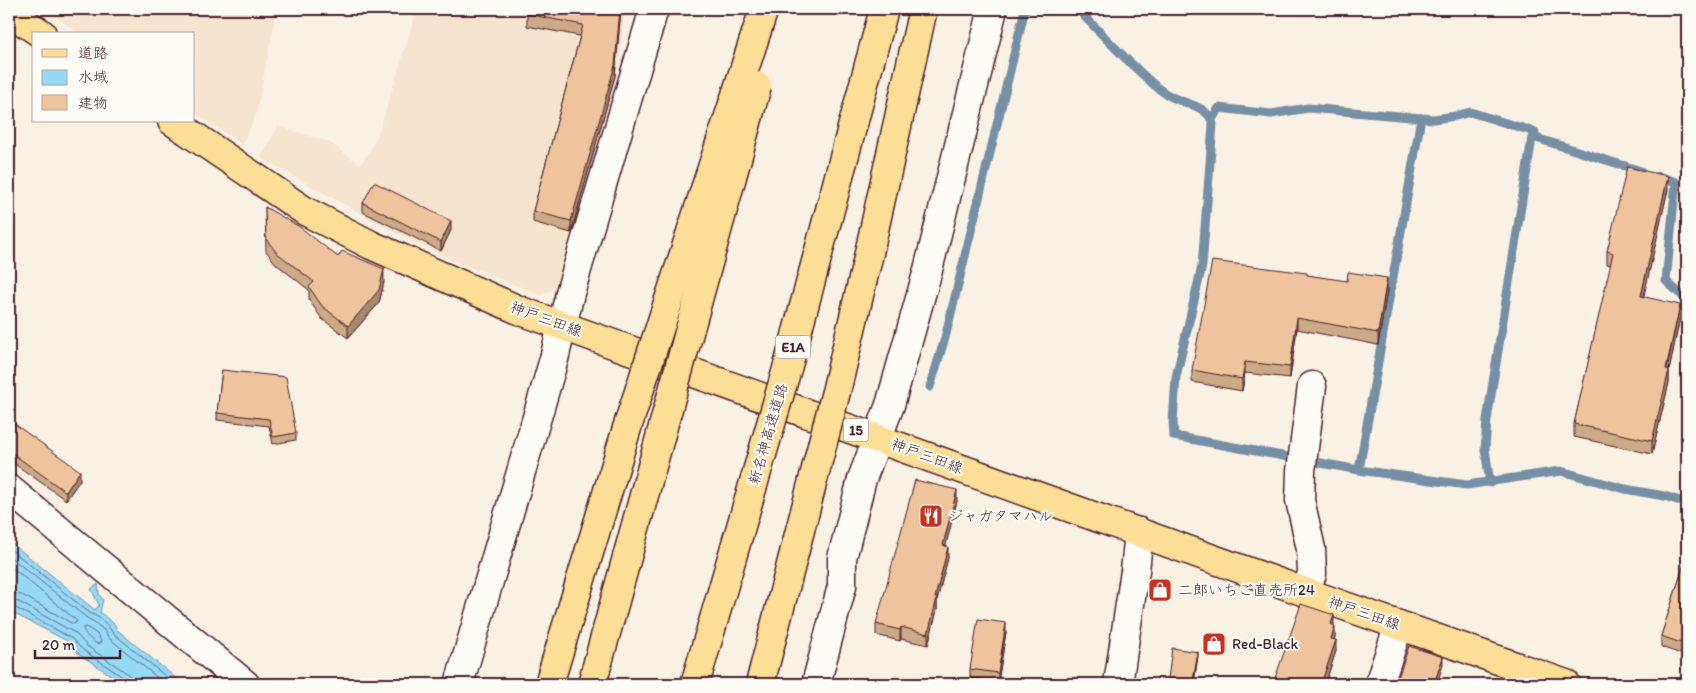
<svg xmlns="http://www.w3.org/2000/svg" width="1696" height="693" font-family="Itim,'Klee One',sans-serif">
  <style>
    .built { fill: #f6e4cf }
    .water { fill: #95d9f7; stroke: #778fa5 }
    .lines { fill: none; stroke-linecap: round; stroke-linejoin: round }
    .shore { stroke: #68697d; stroke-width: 1 }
    .stream { stroke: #778fa5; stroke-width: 9 }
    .minor-casing { stroke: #4a1f2b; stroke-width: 31 }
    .major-casing { stroke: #4a1f2b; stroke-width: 31 }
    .minor { stroke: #fdfcf7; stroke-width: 28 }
    .major { stroke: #fdde96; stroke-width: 28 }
    .highway-bridge-casing { stroke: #4a1f2b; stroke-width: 31; stroke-linecap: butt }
    .highway-bridge { stroke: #fdde96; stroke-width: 28 }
    .wall { fill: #cca987; stroke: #4a1f2b }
    .shaded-wall { fill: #a6896e; stroke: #4a1f2b }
    .building { fill: #edc49d; stroke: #4a1f2b }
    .labels { text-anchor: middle; stroke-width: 4; stroke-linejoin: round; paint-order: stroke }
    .shield { fill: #fdfcf7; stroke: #806168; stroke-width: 1 }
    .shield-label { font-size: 14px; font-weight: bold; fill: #4a1f2b }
    .street-label { font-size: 15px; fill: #4a1f2b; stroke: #fdfcf7 }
    .poi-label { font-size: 15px; fill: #4a1f2b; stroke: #fdfcf7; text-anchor: start }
  </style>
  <rect width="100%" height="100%" fill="#faf1e5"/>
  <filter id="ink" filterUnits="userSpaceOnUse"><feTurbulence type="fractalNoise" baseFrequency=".02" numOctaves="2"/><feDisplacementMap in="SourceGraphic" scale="10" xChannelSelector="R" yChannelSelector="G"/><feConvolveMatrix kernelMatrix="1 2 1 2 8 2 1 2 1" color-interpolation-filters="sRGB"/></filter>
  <g filter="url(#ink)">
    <g class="built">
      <path d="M 44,9 L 277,9 L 256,115 L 242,145 L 194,112 L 194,34 L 81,34 Z"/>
      <path d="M 417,9 L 625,9 L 619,63 L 608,120 L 560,286 L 541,295 L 454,261 L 383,226 L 261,158 L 278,126 L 329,142 L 360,164 L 368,154 L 379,132 Z"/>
    </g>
    <path class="water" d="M 9,541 L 95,610 L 99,605 L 91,589 L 98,584 L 99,594 L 103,600 L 100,612 L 115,625 L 116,629 L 183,684 L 124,684 L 79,654 L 69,642 L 9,611 Z"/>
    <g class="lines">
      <g class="shore">
        <path d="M 9,548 L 91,614 C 101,617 108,625 113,633 L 175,684"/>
        <path d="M 9,556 L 87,618 L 94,622 L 104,630 L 109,638 L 165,684"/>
        <path d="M 9,565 L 76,620 L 77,622 L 73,624 L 22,595 L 9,593"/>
        <path d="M 9,600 L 19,602 L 75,633 L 87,646 L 128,674 L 131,679 L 132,684"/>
        <path d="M 9,606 L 16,608 L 71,638 L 83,650 L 124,678 L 126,684"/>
        <path d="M 86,627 L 97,634 L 101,641 L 100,643 L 97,644 C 92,640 83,634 83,628 Z"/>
      </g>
      <g class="stream">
        <path d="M 1079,9 L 1083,15 C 1102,34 1120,54 1140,72 C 1149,80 1158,90 1170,96 C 1184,104 1208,105 1213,124 L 1202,266 L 1176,377 L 1173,422 L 1174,436 L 1359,470 L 1467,485 L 1561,471 L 1625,489 L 1664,496 L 1687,503"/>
        <path d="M 1212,119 L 1219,108 L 1271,114 L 1308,108 L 1433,119 L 1456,116 L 1470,112 L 1535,132 L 1532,138 L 1487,420 L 1485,449 L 1490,483"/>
        <path d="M 1533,137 L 1641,171"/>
        <path d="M 1658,176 L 1676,182 L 1666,281 L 1687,300"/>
        <path d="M 930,387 L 945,338 L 1025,9"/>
        <path d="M 1359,470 L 1421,118"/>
      </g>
      <g class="minor-casing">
        <g id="minor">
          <path d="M 9,489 L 245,684"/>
          <path d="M 1305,592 L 1312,574 L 1311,549 L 1300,500 L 1301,471 L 1312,386"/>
          <path d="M 459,684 L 554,359 L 570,293 L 654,9"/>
          <path d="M 816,684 L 842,586 L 842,558 L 862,479 L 890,405 L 928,270 L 993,9"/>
          <path d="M 1118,684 L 1135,571 L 1139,532"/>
          <path d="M 1379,684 L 1399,625"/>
        </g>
      </g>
      <g class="major-casing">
        <g id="major">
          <path d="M 9,12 L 42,34"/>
          <path d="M 172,121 L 305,211 L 371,245 L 521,311 L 1305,592 L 1566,684"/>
        </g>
      </g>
      <use href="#minor" class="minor"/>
      <use href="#major" class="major"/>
      <g class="highway-bridge-casing">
        <g id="highway-bridge">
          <path d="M 549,684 L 627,428 L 764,9"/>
          <path d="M 592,684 L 757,86"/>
          <path d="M 695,684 L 789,362 L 884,9"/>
          <path d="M 760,684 L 837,388 L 867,262 L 923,9"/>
        </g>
      </g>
      <use href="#highway-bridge" class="highway-bridge"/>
    </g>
    <g class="wall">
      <path d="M 528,9 L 621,9 L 615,76 L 571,233 L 533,222 L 533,211 L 580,36 L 527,26 L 527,14 Z"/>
      <path d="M 1668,189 L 1643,297 L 1680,317 L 1669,371 L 1669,382 L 1652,454 L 1574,437 L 1574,424 L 1611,265 L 1607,264 L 1607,251 Z"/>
      <path d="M 363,203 L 451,230 L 441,251 L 363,212 Z"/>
      <path d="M 265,207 L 338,257 L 384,282 L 379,303 L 348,338 L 322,319 L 309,300 L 309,290 L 276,264 L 266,251 Z"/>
      <path d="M 1307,275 L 1387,290 L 1378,345 L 1297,329 L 1290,378 L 1245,373 L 1242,391 L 1192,382 L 1192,370 Z"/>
      <path d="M 222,370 L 296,433 L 296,440 L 273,444 L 269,426 L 217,420 L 217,413 Z"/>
      <path d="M 9,420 L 80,480 L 66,500 L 9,460 Z"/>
      <path d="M 957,501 L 945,546 L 948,558 L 937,600 L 937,610 L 928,645 L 901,639 L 900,641 L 876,635 L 876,624 Z"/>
      <path d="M 1687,555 L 1687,656 L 1661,647 L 1661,636 Z"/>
      <path d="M 1334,625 L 1335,637 L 1334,640 L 1336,651 L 1325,684 L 1274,684 L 1274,681 Z"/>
      <path d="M 1006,632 L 998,682 L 970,678 L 970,669 Z"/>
      <path d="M 1198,656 L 1194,684 L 1168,684 L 1168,679 Z"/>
    </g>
    <g class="shaded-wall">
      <path d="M 620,9 L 621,9 L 615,76 L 571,233 L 571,221 Z"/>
      <path d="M 1668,176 L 1668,189 L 1641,309 L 1641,296 Z"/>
      <path d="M 451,221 L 451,230 L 441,251 L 441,242 Z"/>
      <path d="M 384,269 L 384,282 L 379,303 L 348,338 L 348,326 Z"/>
      <path d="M 1387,278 L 1387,290 L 1378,345 L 1378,333 Z"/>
      <path d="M 1680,305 L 1680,317 L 1669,371 L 1669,382 L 1652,454 L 1652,441 Z"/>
      <path d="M 1297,318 L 1297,329 L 1290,378 L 1290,367 Z"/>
      <path d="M 1245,362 L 1245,373 L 1242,391 L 1242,379 Z"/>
      <path d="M 80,471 L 80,480 L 66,500 L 66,492 Z"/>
      <path d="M 957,490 L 957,501 L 943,557 L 943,545 Z"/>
      <path d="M 948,547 L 948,558 L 937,600 L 937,610 L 928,645 L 928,634 L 935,598 Z"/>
      <path d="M 1334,615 L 1334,626 L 1331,624 Z"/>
      <path d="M 1006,623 L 1006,632 L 998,682 L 998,673 Z"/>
      <path d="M 1335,626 L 1335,637 L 1331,649 L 1331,639 Z"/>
      <path d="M 901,627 L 901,639 L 900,641 L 900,630 Z"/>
      <path d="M 1336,640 L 1336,651 L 1325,684 L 1321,684 Z"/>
      <path d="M 1198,652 L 1198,656 L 1193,684 L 1193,681 Z"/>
      <path d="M 1443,657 L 1443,665 L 1437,684 L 1436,678 Z"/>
    </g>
    <g class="building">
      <path d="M 528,9 L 620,9 L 615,65 L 571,221 L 533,211 L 583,25 L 527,14 Z"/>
      <path d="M 1627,167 L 1668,176 L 1641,296 L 1680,305 L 1666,369 L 1669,370 L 1652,441 L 1574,424 L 1613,253 L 1607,251 Z"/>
      <path d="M 374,182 L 451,221 L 441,242 L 363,203 Z"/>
      <path d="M 265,207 L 300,227 L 338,257 L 342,251 L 384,269 L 379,290 L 348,326 L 322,306 L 309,287 L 314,282 L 276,252 L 266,239 Z"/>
      <path d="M 1212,261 L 1307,273 L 1307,275 L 1347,281 L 1348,272 L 1387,278 L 1378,333 L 1297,318 L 1290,367 L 1245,362 L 1242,379 L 1192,370 Z"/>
      <path d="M 222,370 L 286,377 L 296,433 L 273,437 L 269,419 L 217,413 Z"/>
      <path d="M 9,420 L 80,471 L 66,492 L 9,451 Z"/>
      <path d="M 915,480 L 957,490 L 943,545 L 948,547 L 935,598 L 937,598 L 928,634 L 901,627 L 900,630 L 876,624 Z"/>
      <path d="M 1687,555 L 1687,645 L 1661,636 Z"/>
      <path d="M 1301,604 L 1334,615 L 1331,624 L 1335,626 L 1331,639 L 1336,640 L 1321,684 L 1284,684 L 1274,681 Z"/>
      <path d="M 978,619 L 1006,623 L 998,673 L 970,669 Z"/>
      <path d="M 1409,646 L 1443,657 L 1436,678 L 1441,680 L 1439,684 L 1396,684 Z"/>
      <path d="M 1172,648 L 1198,652 L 1193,681 L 1168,679 Z"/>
    </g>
  </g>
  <defs>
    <g id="restaurant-square" transform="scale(1.25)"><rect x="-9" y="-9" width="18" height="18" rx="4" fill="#c8321e" stroke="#fdfcf7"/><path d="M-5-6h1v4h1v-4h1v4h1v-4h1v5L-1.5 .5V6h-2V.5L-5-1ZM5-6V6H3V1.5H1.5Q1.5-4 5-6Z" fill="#fff"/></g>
    <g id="shop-square" transform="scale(1.25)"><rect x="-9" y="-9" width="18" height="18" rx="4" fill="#c8321e" stroke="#fdfcf7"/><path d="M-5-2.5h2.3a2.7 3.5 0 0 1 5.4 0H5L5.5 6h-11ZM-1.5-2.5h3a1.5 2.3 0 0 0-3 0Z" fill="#fff"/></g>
  </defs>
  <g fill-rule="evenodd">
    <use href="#restaurant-square" x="931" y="516"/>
    <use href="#shop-square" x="1160" y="590"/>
    <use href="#shop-square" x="1214" y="644"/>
  </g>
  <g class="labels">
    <g class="shield">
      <rect x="775.5" y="335.5" width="35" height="23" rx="4"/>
      <rect x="843.5" y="418.5" width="25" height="23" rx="4"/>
    </g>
    <g class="shield-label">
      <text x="793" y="352">E1A</text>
      <text x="856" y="435">15</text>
    </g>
    <g class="street-label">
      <text transform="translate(546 319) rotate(20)" y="5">神戸三田線</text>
      <text transform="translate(768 434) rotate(-74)" y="5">新名神高速道路</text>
      <text transform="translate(927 456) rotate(20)" y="5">神戸三田線</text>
      <text transform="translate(1364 613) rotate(19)" y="5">神戸三田線</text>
    </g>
    <g class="poi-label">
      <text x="948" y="521">ジャガタマハル</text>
      <text x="1178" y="595">二郎いちご直売所24</text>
      <text x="1232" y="649">Red-Black</text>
    </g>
  </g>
  <rect width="1696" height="693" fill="none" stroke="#fdfcf7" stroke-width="30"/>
  <rect x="15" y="15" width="1666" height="663" fill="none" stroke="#4a1f2b" stroke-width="2" filter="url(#ink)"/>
  <rect x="32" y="32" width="162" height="90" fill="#fdfcf7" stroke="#b5a4a5"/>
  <rect x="42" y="49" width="25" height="8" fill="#fdde96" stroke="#b5a4a5"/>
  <text x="78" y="58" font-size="15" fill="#4a1f2b">道路</text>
  <rect x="42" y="70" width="25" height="15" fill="#95d9f7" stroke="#b5a4a5"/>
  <text x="78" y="82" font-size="15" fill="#4a1f2b">水域</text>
  <rect x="42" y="95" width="25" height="15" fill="#edc49d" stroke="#b5a4a5"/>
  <text x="78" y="108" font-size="15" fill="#4a1f2b">建物</text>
  <path d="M35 650v8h85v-8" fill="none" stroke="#4a1f2b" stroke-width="2.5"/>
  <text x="42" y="650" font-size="15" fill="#4a1f2b" stroke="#fdfcf7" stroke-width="4" paint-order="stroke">20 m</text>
</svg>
